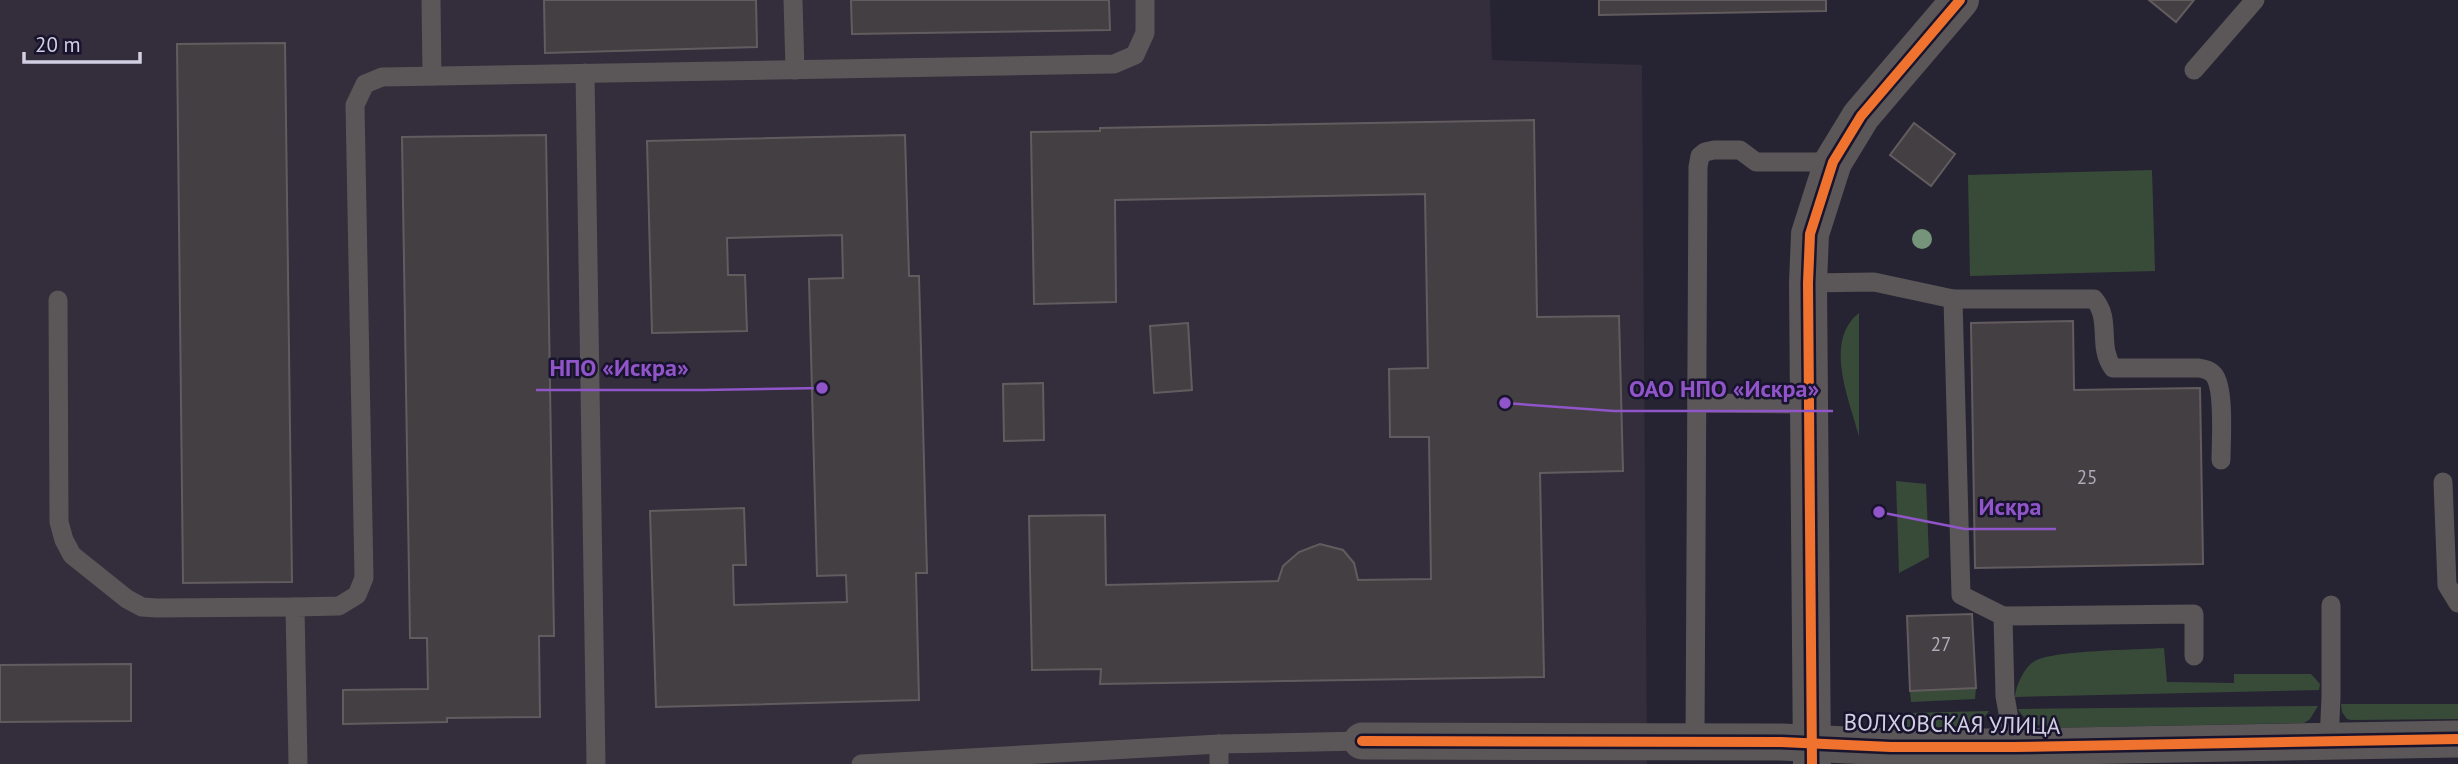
<svg xmlns="http://www.w3.org/2000/svg" width="2458" height="764" font-family="'PT Sans',sans-serif">
  <style>
    .industrial { fill: #342d3c }
    .green { fill: #384b39 }
    .building { fill: #443f42; stroke: #635c5f; stroke-width: 2 }
    .lines { fill: none; stroke-linecap: round; stroke-linejoin: round }
    .service { stroke: #5b5657; stroke-width: 19 }
    .minor { stroke: #5b5657; stroke-width: 37 }
    .tertiary { stroke: #5b5657; stroke-width: 38 }
    .cycleway-casing { stroke: #19142d; stroke-width: 15 }
    .cycleway { stroke: #ef722f; stroke-width: 10 }
    .tree { fill: #75947a }
    .labels { text-anchor: middle; stroke-width: 5; stroke-linejoin: round; paint-order: stroke }
    .number-label { font-size: 19px; fill: #aeabb9 }
    .street-label { font-size: 23px; fill: #d1cfe1; stroke: #19142d }
    .leader { fill: none; stroke: #9055c8; stroke-width: 2.5 }
    .callout-dot { fill: #9055c8; stroke: #19142d; stroke-width: 2.5 }
    .callout-label { font-size: 24px; text-anchor: middle; font-weight: bold; fill: #9055c8; stroke: #19142d; stroke-width: 5; stroke-linejoin: round; paint-order: stroke }
  </style>
  <rect width="100%" height="100%" fill="#262432"/>
  <path class="industrial" d="M 0,0 L 1490,0 L 1492,60 L 1642,65 L 1647,764 L 0,764 Z"/>
  <g class="green">
    <path d="M 2152,170 L 2155,271 L 1970,276 L 1968,175 Z"/>
    <path d="M 1859,313 L 1859,436 C 1850,401 1823,341 1859,313 Z"/>
    <path d="M 1896,481 L 1926,484 L 1929,557 L 1899,573 Z"/>
    <path d="M 2164,648 L 2167,682 L 2234,683 L 2234,674 L 2311,674 L 2320,684 L 2319,690 L 2015,697 C 2016,686 2024,667 2035,661 C 2054,650 2137,650 2164,648 Z"/>
    <path d="M 1976,688 L 1975,699 L 1911,702 L 1910,691 Z"/>
    <path d="M 2341,704 L 2458,704 L 2458,719 L 2351,720 L 2347,719 L 2342,712 Z"/>
    <path d="M 2318,706 L 2310,719 L 2304,723 L 2049,728 C 2035,725 2025,722 2018,709 Z"/>
    <path d="M 1989,711 C 1976,733 1931,726 1907,727 L 1907,713 Z"/>
  </g>
  <g class="building">
    <path d="M 544,0 L 756,0 L 757,47 L 545,53 Z"/>
    <path d="M 851,0 L 1109,0 L 1110,30 L 852,34 Z"/>
    <path d="M 1599,0 L 1826,0 L 1826,11 L 1599,15 Z"/>
    <path d="M 2149,0 L 2194,0 L 2176,22 Z"/>
    <path d="M 285,43 L 292,582 L 183,583 L 177,44 Z"/>
    <path d="M 1534,120 L 1537,317 L 1619,316 L 1623,471 L 1540,473 L 1544,677 L 1100,684 L 1101,669 L 1032,670 L 1029,516 L 1105,515 L 1106,585 L 1278,581 L 1283,566 L 1299,552 L 1320,544 L 1343,550 L 1354,563 L 1358,580 L 1431,579 L 1429,437 L 1390,437 L 1389,369 L 1428,368 L 1425,194 L 1115,200 L 1116,302 L 1034,304 L 1031,132 L 1100,131 L 1100,128 Z"/>
    <path d="M 1914,123 L 1955,154 L 1931,186 L 1890,155 Z"/>
    <path d="M 546,135 L 554,636 L 539,636 L 540,717 L 447,718 L 447,722 L 343,724 L 343,690 L 428,689 L 427,638 L 410,638 L 402,137 Z"/>
    <path d="M 905,135 L 909,276 L 919,276 L 927,573 L 916,573 L 919,700 L 656,707 L 650,511 L 744,508 L 746,565 L 733,565 L 734,605 L 847,602 L 846,575 L 817,576 L 809,279 L 843,278 L 842,235 L 727,238 L 728,275 L 745,275 L 747,331 L 652,333 L 647,141 Z"/>
    <path d="M 2073,321 L 2074,390 L 2200,388 L 2203,564 L 1975,568 L 1971,323 Z"/>
    <path d="M 1188,323 L 1192,390 L 1154,393 L 1150,326 Z"/>
    <path d="M 1043,383 L 1044,440 L 1004,441 L 1003,384 Z"/>
    <path d="M 1972,614 L 1976,688 L 1910,691 L 1907,616 Z"/>
    <path d="M 131,664 L 131,721 L 0,722 L 0,665 Z"/>
  </g>
  <g class="lines">
    <g class="service">
      <path d="M 431,0 L 432,76"/>
      <path d="M 793,0 L 795,70"/>
      <path d="M 2194,70 L 2255,0"/>
      <path d="M 585,73 L 596,764"/>
      <path d="M 1808,283 L 1874,282 L 1953,299 L 1961,595 L 2003,616"/>
      <path d="M 1953,299 L 2094,299 C 2112,319 2097,347 2113,368 L 2199,368 C 2205,369 2210,370 2214,375 C 2225,389 2221,441 2221,460"/>
      <path d="M 58,300 L 59,522 L 64,540 L 72,555 L 127,599 L 142,607 L 157,608 L 295,607"/>
      <path d="M 1697,403 L 1809,404"/>
      <path d="M 2443,482 L 2447,585 L 2458,603"/>
      <path d="M 1695,742 L 1698,167 L 1700,156 L 1705,152 L 1714,150 L 1740,150 L 1756,162 L 1833,162"/>
      <path d="M 2329,742 L 2331,697 L 2331,605"/>
      <path d="M 2014,747 L 2005,696 L 2003,616 L 2194,614 L 2194,656"/>
      <path d="M 298,764 L 295,607 L 339,606 L 357,595 L 364,578 L 355,105 L 365,84 L 382,77 L 1114,64 L 1135,55 L 1145,33 L 1145,0"/>
      <path d="M 861,764 L 1219,744 L 1362,741"/>
      <path d="M 1219,764 L 1219,744"/>
    </g>
    <path class="minor" d="M 1362,741 L 1781,742 L 1891,747 L 2014,747 L 2458,739"/>
    <path class="tertiary" d="M 1812,764 L 1808,283 L 1810,234 L 1833,162 L 1861,116 L 1960,0"/>
    <g class="cycleway-casing">
      <g id="cycleway">
        <path d="M 1362,741 L 1781,742 L 1891,747 L 2014,747 L 2458,739"/>
        <path d="M 1812,764 L 1808,283 L 1810,234 L 1833,162 L 1861,116 L 1960,0"/>
      </g>
    </g>
    <use href="#cycleway" class="cycleway"/>
  </g>
  <circle class="tree" cx="1922" cy="239" r="10"/>
  <g class="labels">
    <g class="number-label">
      <text x="2087" y="484">25</text>
      <text x="1941" y="651">27</text>
    </g>
    <g class="street-label">
      <text transform="translate(1952 724) rotate(1)" y="8">ВОЛХОВСКАЯ УЛИЦА</text>
    </g>
  </g>
  <path class="leader" d="M822 388L703 390H536M1505 403L1614 411H1833M1879 512L1965 529H2056"/>
  <g class="callout-dot">
    <circle cx="822" cy="388" r="7"/>
    <circle cx="1505" cy="403" r="7"/>
    <circle cx="1879" cy="512" r="7"/>
  </g>
  <g class="callout-label">
    <text x="619" y="376">НПО «Искра»</text>
    <text x="1724" y="397">ОАО НПО «Искра»</text>
    <text x="2010" y="515">Искра</text>
  </g>
  <path d="M24 52v10h116v-10" fill="none" stroke="#d1cfe1" stroke-width="3.5"/>
  <text x="35" y="52" font-size="21" fill="#d1cfe1" stroke="#19142d" stroke-width="5" paint-order="stroke">20 m</text>
</svg>
